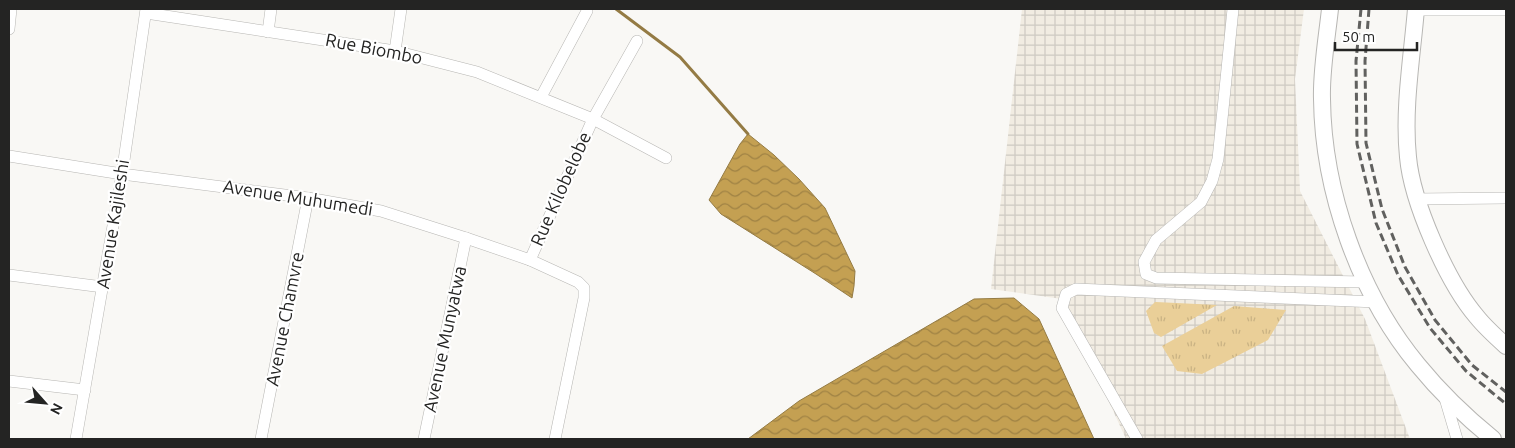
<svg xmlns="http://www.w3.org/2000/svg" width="1515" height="448" font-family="Ubuntu,sans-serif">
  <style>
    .industrial { fill: url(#industrial-grid) }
    .park { fill: url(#park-tufts) }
    .water { fill: url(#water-waves); stroke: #947b44 }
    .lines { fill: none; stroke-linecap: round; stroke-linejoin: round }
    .stream { stroke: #947b44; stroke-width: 3 }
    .street-casing { stroke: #b7b6b3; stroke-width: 12 }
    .secondary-casing { stroke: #b7b6b3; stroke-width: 18 }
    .street { stroke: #fff; stroke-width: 11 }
    .secondary { stroke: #fff; stroke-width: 16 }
    .rail { stroke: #61615f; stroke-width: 3; stroke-dasharray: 8 4; stroke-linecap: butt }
    .labels { text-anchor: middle; stroke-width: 4.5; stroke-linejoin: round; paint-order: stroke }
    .street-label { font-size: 18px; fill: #242423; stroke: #fff }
  </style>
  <defs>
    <pattern id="industrial-grid" width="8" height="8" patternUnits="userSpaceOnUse" patternTransform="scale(1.25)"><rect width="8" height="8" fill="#f1ece2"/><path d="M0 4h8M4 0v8" fill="none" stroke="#cecac2"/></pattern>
    <pattern id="park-tufts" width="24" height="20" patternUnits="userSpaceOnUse" patternTransform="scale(1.25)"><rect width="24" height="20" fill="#eacf98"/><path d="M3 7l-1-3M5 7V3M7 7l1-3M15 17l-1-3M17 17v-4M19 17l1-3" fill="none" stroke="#c9b283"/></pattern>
    <pattern id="water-waves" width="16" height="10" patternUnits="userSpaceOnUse" patternTransform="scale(1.25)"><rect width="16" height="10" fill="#c4a052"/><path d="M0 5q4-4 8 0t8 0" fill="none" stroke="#9f8244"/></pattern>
  </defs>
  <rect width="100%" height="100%" fill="#f9f8f5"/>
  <path class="industrial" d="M 1022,9 L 1304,9 L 1295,79 L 1300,191 L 1365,319 L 1410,439 L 1126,439 L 1062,299 L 991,289 Z"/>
  <g class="park">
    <path d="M 1155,302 L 1156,302 L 1217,305 L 1161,337 L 1154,333 L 1146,311 Z"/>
    <path d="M 1234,306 L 1286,310 L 1268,340 L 1202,374 L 1177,371 L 1162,346 Z"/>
  </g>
  <g class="water">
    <path d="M 748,134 L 774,155 L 799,179 L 825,208 L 855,271 L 854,286 L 852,298 L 816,274 L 721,214 L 709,200 L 740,144 Z"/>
    <path d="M 1014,298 L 1039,319 L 1094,439 L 748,439 L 799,401 L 974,299 Z"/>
  </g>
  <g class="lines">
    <path class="stream" d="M 616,9 L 680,57 L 748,134"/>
    <g class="street-casing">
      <g id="street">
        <path d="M 1233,9 L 1218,159 L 1212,181 L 1201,202 L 1156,240 L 1144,262 L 1146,274 L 1156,278 L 1365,282"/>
        <path d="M 1416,10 L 1506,10"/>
        <path d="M 146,13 L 395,51 L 477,72 L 593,119 L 530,260"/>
        <path d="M 9,29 L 11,9"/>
        <path d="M 268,32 L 271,9"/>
        <path d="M 637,41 L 593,119 L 666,158"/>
        <path d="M 395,51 L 401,9"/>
        <path d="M 541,97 L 587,11"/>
        <path d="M 9,156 L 122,174 L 308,198 L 381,211 L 466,238 L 530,260 L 578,282 L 584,288 L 584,298 L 555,439"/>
        <path d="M 1416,199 L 1506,198"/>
        <path d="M 9,275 L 103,287"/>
        <path d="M 9,381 L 85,390"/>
        <path d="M 1444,395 L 1457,439"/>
        <path d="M 76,439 L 122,174 L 146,9"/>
        <path d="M 261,439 L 308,198"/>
        <path d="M 424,439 L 466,238"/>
        <path d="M 1137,439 L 1062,308 L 1066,294 L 1076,289 L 1376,302"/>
      </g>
    </g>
    <g class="secondary-casing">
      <g id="secondary">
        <path d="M 1330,9 C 1327,37 1321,71 1322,99 C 1323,191 1359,294 1418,365 C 1440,392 1466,417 1493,439"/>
        <path d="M 1416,9 C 1412,57 1403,109 1408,157 C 1412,202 1447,282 1477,317 C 1485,327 1496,337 1506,346"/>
      </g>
    </g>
    <use href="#street" class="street"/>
    <use href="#secondary" class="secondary"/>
    <g class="rail">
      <path d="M 1361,9 L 1356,61 L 1357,144 L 1376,223 L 1398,275 L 1430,328 L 1466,371 L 1506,404"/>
      <path d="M 1369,9 L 1365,61 L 1366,143 L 1382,209 L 1405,267 L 1435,320 L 1472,365 L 1506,392"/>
    </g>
  </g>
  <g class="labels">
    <g class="street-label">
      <text transform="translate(374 49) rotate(11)" y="6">Rue Biombo</text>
      <text transform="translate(561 189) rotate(-66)" y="6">Rue Kilobelobe</text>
      <text transform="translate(298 198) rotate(9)" y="6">Avenue Muhumedi</text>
      <text transform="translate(113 224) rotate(-81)" y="6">Avenue Kajileshi</text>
      <text transform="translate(285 319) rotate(-79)" y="6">Avenue Chamvre</text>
      <text transform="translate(445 339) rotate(-78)" y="6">Avenue Munyatwa</text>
    </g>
  </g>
  <rect width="1515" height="448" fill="none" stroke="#242423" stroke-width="20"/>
  <g transform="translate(45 403) rotate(117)" stroke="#ffffff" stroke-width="4" paint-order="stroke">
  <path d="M0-4L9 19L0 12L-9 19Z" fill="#242423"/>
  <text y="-8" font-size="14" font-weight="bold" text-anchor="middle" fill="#242423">N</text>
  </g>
  <path d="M1335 42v8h82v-8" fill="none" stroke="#242423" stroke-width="2.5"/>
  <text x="1342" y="42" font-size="15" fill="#242423" stroke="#ffffff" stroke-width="4" paint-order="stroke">50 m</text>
</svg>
